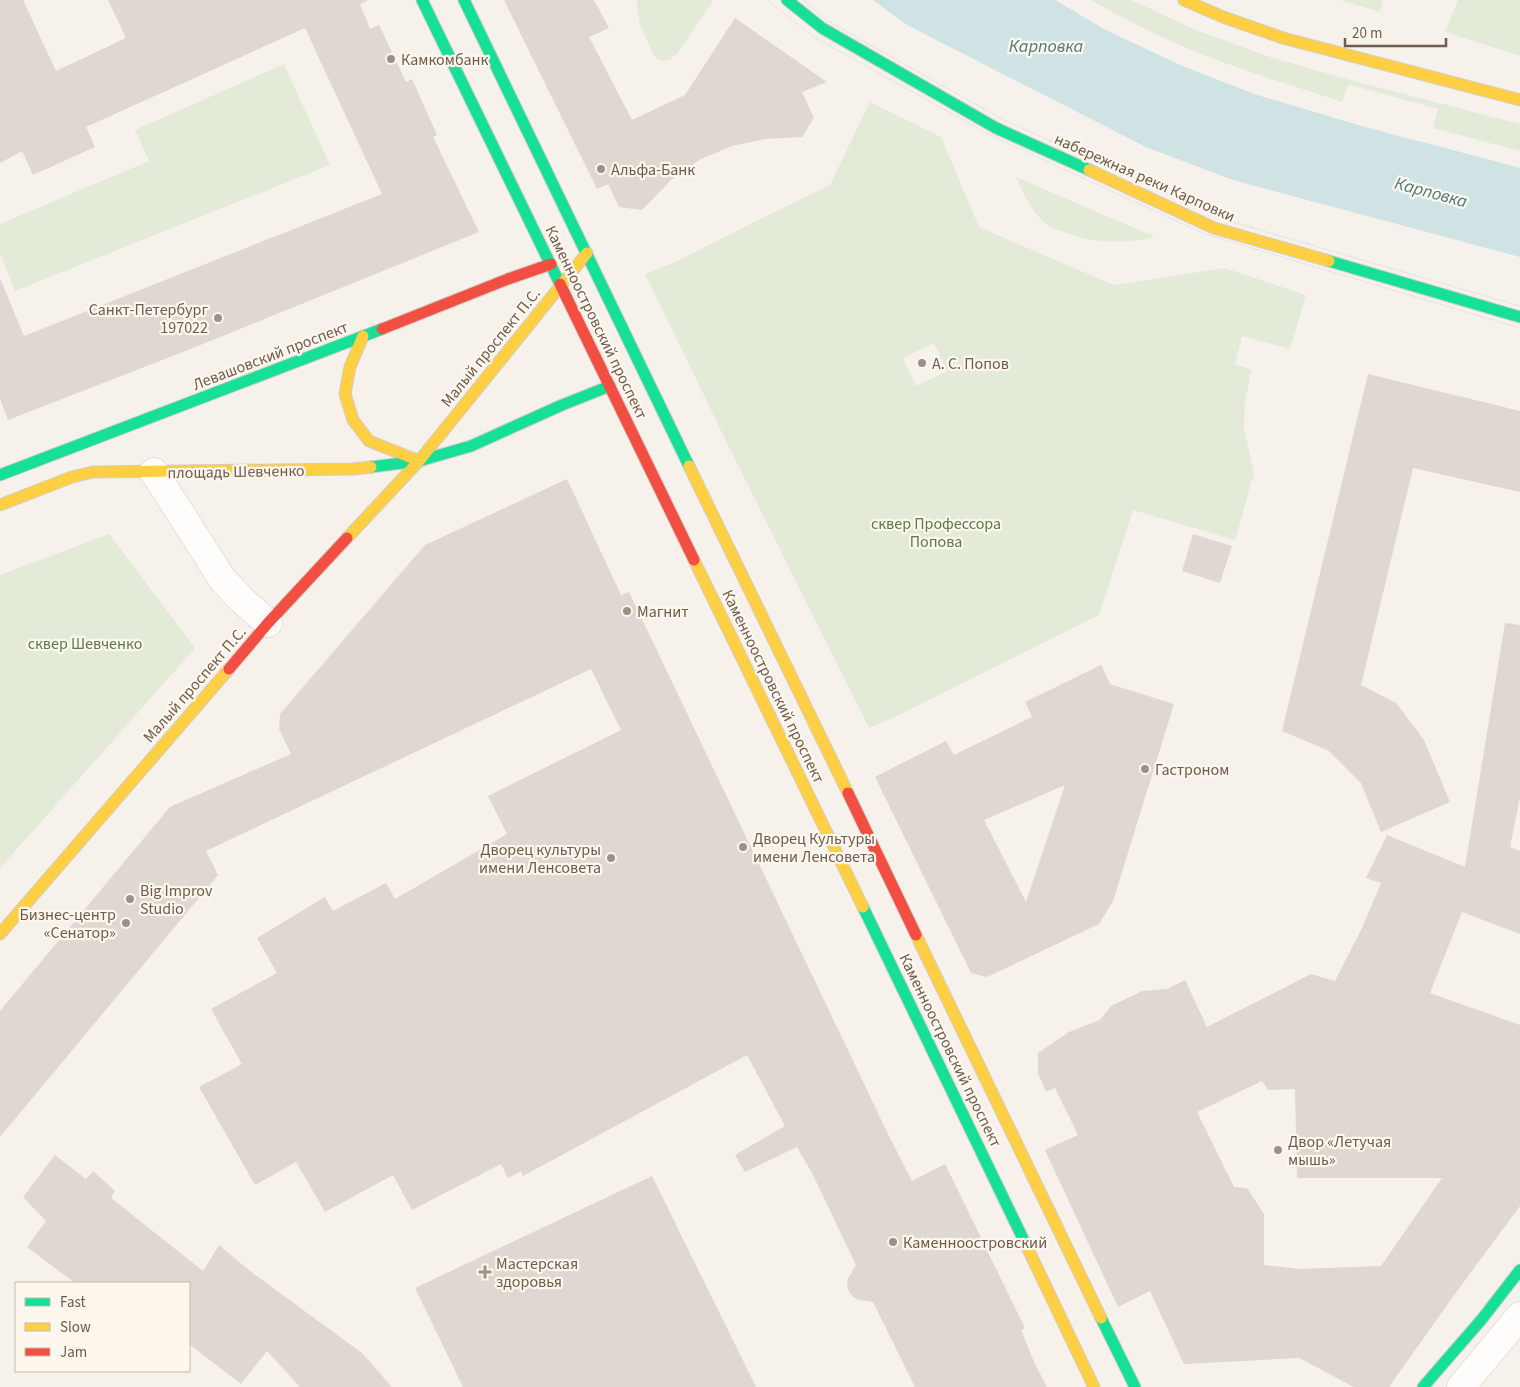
<svg xmlns="http://www.w3.org/2000/svg" width="1520" height="1387" font-family="'Source Sans 3',sans-serif">
  <style>
    .green { fill: #e3ebd8; fill-rule: evenodd }
    .water { fill: #cfe2e4 }
    .pier { fill: #f6f1eb }
    .building { fill: #dfd7d1; fill-rule: evenodd }
    .lines { fill: none; stroke-linecap: round; stroke-linejoin: round }
    .street-casing { stroke: #d3cdc7; stroke-width: 29 }
    .fast-casing { stroke: #d3cdc6; stroke-width: 13 }
    .slow-casing { stroke: #d3cdc6; stroke-width: 13 }
    .jam-casing { stroke: #d3cdc6; stroke-width: 13 }
    .street { stroke: #fefdfc; stroke-width: 28 }
    .fast { stroke: #16e098; stroke-width: 11 }
    .slow { stroke: #ffcf43; stroke-width: 11 }
    .jam { stroke: #f24e42; stroke-width: 11 }
    .tram { stroke: #e4e3e4; stroke-width: 1 }
    .poi-dot { fill: #9f9086; stroke: #fdf7ed; stroke-width: 2 }
    .labels { text-anchor: middle; stroke-width: 4.5; stroke-linejoin: round; paint-order: stroke }
    .poi-label { font-size: 16px; fill: #705b4f; stroke: #fdf7ed; text-anchor: start }
    .street-label { font-size: 16px; fill: #705b4f; stroke: #fdf7ed }
    .park-label { font-size: 16px; fill: #597a4b; stroke: #fdf7ed }
    .water-label { font-size: 18px; font-style: italic; fill: #4c7880; stroke: #fdf7ed }
  </style>
  <rect width="100%" height="100%" fill="#f6f1eb"/>
  <g class="green">
    <path d="M 637,0 L 712,0 L 713,1 L 677,54 L 669,60 L 660,60 L 654,56 L 640,25 L 637,7 Z"/>
    <path d="M 1091,0 L 1131,0 L 1196,30 L 1270,57 L 1350,80 L 1520,124 L 1520,151 L 1433,128 L 1438,109 L 1348,84 L 1342,102 C 1290,85 1237,69 1187,48 C 1154,34 1122,18 1091,0 Z"/>
    <path d="M 1340,0 L 1383,0 L 1380,12 Z"/>
    <path d="M 1458,0 L 1520,0 L 1520,56 L 1445,32 Z"/>
    <path d="M 284,64 L 330,165 L 15,291 L 0,253 L 0,224 L 149,161 L 135,130 Z"/>
    <path d="M 870,102 L 941,137 L 979,227 L 1114,285 L 1225,268 L 1306,295 L 1290,349 L 1242,336 L 1235,364 L 1252,370 L 1245,400 L 1244,428 L 1254,473 L 1235,540 L 1133,510 L 1099,615 L 893,718 L 869,728 L 729,447 L 645,274 L 673,263 L 758,220 L 830,185 ZM 934,343 L 947,371 L 916,386 L 903,358 Z"/>
    <path d="M 1016,177 L 1155,237 C 1124,244 1094,244 1064,232 C 1059,230 1051,228 1047,225 C 1031,212 1024,194 1016,177 Z"/>
    <path d="M 109,534 L 195,648 L 0,868 L 0,575 Z"/>
  </g>
  <path class="water" d="M 873,0 L 1055,0 L 1104,29 L 1180,65 L 1257,95 L 1355,124 L 1520,168 L 1520,257 L 1233,180 L 1146,147 L 907,25 Z"/>
  <path class="pier" d="M 1356,122 L 1418,139 L 1417,141 L 1355,124 Z"/>
  <g class="building">
    <path d="M 0,0 L 23,0 L 56,71 L 126,38 L 108,0 L 368,0 L 360,4 L 370,29 L 379,25 L 406,82 L 412,79 L 437,135 L 433,137 L 479,232 L 188,350 L 8,420 L 0,399 L 0,278 L 24,336 L 382,194 L 305,28 L 86,127 L 95,147 L 33,175 L 22,151 L 0,163 Z"/>
    <path d="M 504,0 L 594,0 L 609,28 L 589,37 L 632,120 L 685,95 L 735,18 L 827,82 L 802,92 L 814,118 L 802,137 L 765,139 L 732,146 L 699,160 L 671,180 L 642,210 L 619,207 L 608,184 L 597,189 Z"/>
    <path d="M 1368,374 L 1520,411 L 1520,492 L 1413,468 L 1361,685 L 1396,703 L 1424,740 L 1450,802 L 1381,832 L 1361,783 L 1329,751 L 1282,731 Z"/>
    <path d="M 567,479 L 621,595 L 629,592 L 888,1134 L 912,1181 L 945,1164 L 1025,1328 L 1021,1330 L 1035,1364 L 1047,1387 L 915,1387 L 873,1302 L 860,1300 L 853,1297 L 849,1292 L 847,1285 L 848,1279 L 856,1265 L 812,1173 L 797,1147 L 745,1172 L 735,1155 L 785,1126 L 747,1055 L 523,1176 L 521,1171 L 508,1178 L 501,1164 L 412,1210 L 393,1175 L 325,1212 L 296,1162 L 255,1185 L 199,1087 L 242,1064 L 211,1009 L 277,973 L 257,938 L 325,897 L 333,911 L 386,883 L 395,899 L 507,834 L 488,796 L 621,730 L 591,669 L 206,851 L 218,875 L 0,1137 L 0,1011 L 170,807 L 291,754 L 279,729 L 280,714 L 425,545 Z"/>
    <path d="M 1193,534 L 1232,546 L 1220,583 L 1182,571 Z"/>
    <path d="M 1505,623 L 1520,625 L 1520,797 L 1510,847 L 1520,851 L 1520,934 L 1462,912 L 1430,993 L 1520,1025 L 1520,1206 L 1452,1298 L 1389,1387 L 1354,1387 L 1299,1358 L 1184,1364 L 1150,1291 L 1118,1307 L 1045,1150 L 1078,1135 L 1055,1088 L 1046,1092 L 1038,1073 L 1038,1053 L 1069,1032 L 1100,1020 L 1111,1006 L 1142,991 L 1167,989 L 1185,980 L 1207,1027 L 1311,974 L 1335,981 L 1362,928 L 1381,883 L 1366,878 L 1387,835 L 1465,867 ZM 1262,1081 L 1268,1090 L 1295,1089 L 1297,1178 L 1442,1178 L 1381,1266 L 1299,1269 L 1264,1265 L 1264,1214 L 1247,1188 L 1234,1187 L 1197,1112 Z"/>
    <path d="M 1101,665 L 1110,684 L 1174,704 L 1113,901 L 1099,924 L 987,977 L 971,973 L 875,777 L 946,741 L 954,755 L 1032,717 L 1025,702 ZM 1065,785 L 1026,902 L 984,820 Z"/>
    <path d="M 55,1155 L 86,1179 L 93,1171 L 115,1191 L 111,1198 L 203,1271 L 219,1245 L 250,1271 L 362,1353 L 392,1387 L 300,1387 L 267,1351 L 241,1384 L 189,1344 L 189,1283 L 75,1283 L 27,1247 L 46,1221 L 23,1197 Z"/>
    <path d="M 652,1176 L 756,1387 L 463,1387 L 415,1288 Z"/>
  </g>
  <g class="lines">
    <g class="street-casing">
      <g id="street">
        <path d="M 154,472 L 223,580 L 243,601 L 268,623"/>
        <path d="M 1461,1387 L 1520,1316"/>
      </g>
    </g>
    <g class="fast-casing">
      <g id="fast">
        <path d="M 422,0 L 560,284"/>
        <path d="M 464,0 L 689,466"/>
        <path d="M 787,0 L 822,28 L 996,128 L 1089,170"/>
        <path d="M 1329,261 L 1520,317"/>
        <path d="M 371,467 L 419,461 L 471,446 L 562,405 L 610,386"/>
        <path d="M 0,475 L 382,329"/>
        <path d="M 863,907 L 1027,1247"/>
        <path d="M 1101,1318 L 1135,1387"/>
        <path d="M 1423,1387 L 1482,1319 L 1520,1270"/>
      </g>
    </g>
    <g class="slow-casing">
      <g id="slow">
        <path d="M 1184,0 L 1223,17 L 1283,38 L 1520,100"/>
        <path d="M 1089,170 L 1214,228 L 1329,261"/>
        <path d="M 363,336 L 350,367 L 345,394 L 353,420 L 369,441 L 417,460"/>
        <path d="M 689,466 L 848,793"/>
        <path d="M 0,505 L 72,477 L 93,472 L 353,469 L 371,467"/>
        <path d="M 347,538 L 419,461 L 587,253"/>
        <path d="M 694,560 L 863,907"/>
        <path d="M 0,934 L 229,669"/>
        <path d="M 916,935 L 1101,1318"/>
        <path d="M 1027,1247 L 1094,1387"/>
      </g>
    </g>
    <g class="jam-casing">
      <g id="jam">
        <path d="M 560,284 L 694,560"/>
        <path d="M 382,329 L 508,279 L 551,264"/>
        <path d="M 229,669 L 268,623 L 347,538"/>
        <path d="M 848,793 L 916,935"/>
      </g>
    </g>
    <use href="#street" class="street"/>
    <use href="#fast" class="fast"/>
    <use href="#slow" class="slow"/>
    <use href="#jam" class="jam"/>
    <g class="tram">
      <path d="M 767,0 L 814,37 L 994,137 L 1205,234 L 1520,328"/>
      <path d="M 803,0 L 828,21 L 1000,118 L 1219,218 L 1520,306"/>
    </g>
  </g>
  <g class="poi-dot">
    <circle cx="391" cy="59" r="5"/>
    <circle cx="601" cy="169" r="5"/>
    <circle cx="218" cy="318" r="5"/>
    <circle cx="922" cy="363" r="5"/>
    <circle cx="627" cy="611" r="5"/>
    <circle cx="1145" cy="769" r="5"/>
    <circle cx="743" cy="847" r="5"/>
    <circle cx="611" cy="858" r="5"/>
    <circle cx="130" cy="899" r="5"/>
    <circle cx="126" cy="923" r="5"/>
    <circle cx="1278" cy="1150" r="5"/>
    <circle cx="893" cy="1242" r="5"/>
    <path d="M482.5 1264.5h5v5h5v5h-5v5h-5v-5h-5v-5h5z"/>
  </g>
  <g class="labels">
    <g class="poi-label">
      <text x="401" y="65">Камкомбанк</text>
      <text x="611" y="175">Альфа-Банк</text>
      <text x="208" y="315" text-anchor="end">Санкт-Петербург<tspan x="208" dy="18">197022</tspan></text>
      <text x="932" y="369">А. С. Попов</text>
      <text x="637" y="617">Магнит</text>
      <text x="1155" y="775">Гастроном</text>
      <text x="753" y="844">Дворец Культуры<tspan x="753" dy="18">имени Ленсовета</tspan></text>
      <text x="601" y="855" text-anchor="end">Дворец культуры<tspan x="601" dy="18">имени Ленсовета</tspan></text>
      <text x="140" y="896">Big Improv<tspan x="140" dy="18">Studio</tspan></text>
      <text x="116" y="920" text-anchor="end">Бизнес-центр<tspan x="116" dy="18">«Сенатор»</tspan></text>
      <text x="1288" y="1147">Двор «Летучая<tspan x="1288" dy="18">мышь»</tspan></text>
      <text x="903" y="1248">Каменноостровский</text>
      <text x="496" y="1269">Мастерская<tspan x="496" dy="18">здоровья</tspan></text>
    </g>
    <g class="street-label">
      <text transform="translate(1145 177) rotate(24)" y="6">набережная реки Карповки</text>
      <text transform="translate(597 322) rotate(64)" y="6">Каменноостровский проспект</text>
      <text transform="translate(490 347) rotate(-51)" y="6">Малый проспект П.С.</text>
      <text transform="translate(270 355) rotate(-21)" y="6">Левашовский проспект</text>
      <text transform="translate(236 471) rotate(-1)" y="6">площадь Шевченко</text>
      <text transform="translate(194 684) rotate(-49)" y="6">Малый проспект П.С.</text>
      <text transform="translate(774 686) rotate(64)" y="6">Каменноостровский проспект</text>
      <text transform="translate(951 1050) rotate(64)" y="6">Каменноостровский проспект</text>
    </g>
    <g class="park-label">
      <text x="936" y="529">сквер Профессора<tspan x="936" dy="18">Попова</tspan></text>
      <text x="85" y="649">сквер Шевченко</text>
    </g>
    <g class="water-label">
      <text x="1046" y="52">Карповка</text>
      <text transform="translate(1431 192) rotate(15)" y="6">Карповка</text>
    </g>
  </g>
  <rect x="15" y="1282" width="175" height="90" fill="#fdf7ed" stroke="#c5b9ae"/>
  <rect x="25" y="1298" width="25" height="8" fill="#16e098" stroke="#c5b9ae"/>
  <text x="60" y="1307" font-size="15" fill="#705b4f">Fast</text>
  <rect x="25" y="1323" width="25" height="8" fill="#ffcf43" stroke="#c5b9ae"/>
  <text x="60" y="1332" font-size="15" fill="#705b4f">Slow</text>
  <rect x="25" y="1348" width="25" height="8" fill="#f24e42" stroke="#c5b9ae"/>
  <text x="60" y="1357" font-size="15" fill="#705b4f">Jam</text>
  <path d="M1345 38v8h101v-8" fill="none" stroke="#705b4f" stroke-width="2.5"/>
  <text x="1352" y="38" font-size="15" fill="#705b4f" stroke="#fdf7ed" stroke-width="4" paint-order="stroke">20 m</text>
</svg>
